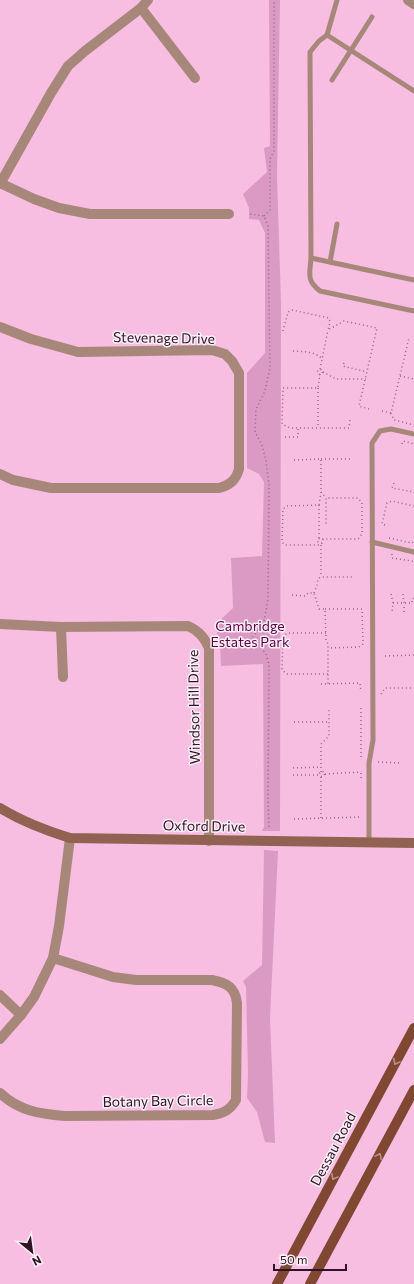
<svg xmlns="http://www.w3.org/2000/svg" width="414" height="1284" font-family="Commissioner,sans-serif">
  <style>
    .green { fill: #db9ac3 }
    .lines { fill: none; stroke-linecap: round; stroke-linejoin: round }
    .path { stroke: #936983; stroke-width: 1.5; stroke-dasharray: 1 3; stroke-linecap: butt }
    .lane { stroke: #a8877b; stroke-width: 5 }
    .street { stroke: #a8877b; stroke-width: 10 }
    .secondary { stroke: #916251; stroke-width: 10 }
    .primary { stroke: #804832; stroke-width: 10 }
    .oneway { stroke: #b8938b }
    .labels { text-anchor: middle; stroke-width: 3; stroke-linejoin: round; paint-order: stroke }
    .street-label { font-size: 14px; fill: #2e1425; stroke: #fdeef7 }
    .park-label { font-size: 14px; fill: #5a0245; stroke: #fdeef7 }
  </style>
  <rect width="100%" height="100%" fill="#f7bee1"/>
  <g class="green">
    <path d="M 269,0 L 280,0 L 277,176 L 281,303 L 280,831 L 262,831 L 264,827 L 263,664 L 221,666 L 220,644 L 215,625 L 233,608 L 231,558 L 262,556 L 264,482 L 259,474 L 247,468 L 247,373 L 265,353 L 265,233 L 259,220 L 249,219 L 249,208 L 243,194 L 267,172 L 264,148 L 270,146 Z"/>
    <path d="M 264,850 L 278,851 L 270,1018 L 275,1143 L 265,1142 L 257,1112 L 247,1098 L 248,1073 L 246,987 L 243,981 L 262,965 Z"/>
  </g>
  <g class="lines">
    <g class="path">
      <path d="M 264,216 L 270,210 L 270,159 L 274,151 L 274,0"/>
      <path d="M 283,331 L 288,312 L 292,310 L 329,318 L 330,322 L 328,330 L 344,321 L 377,328 L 359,406 L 369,409"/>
      <path d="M 293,351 C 304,352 315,351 322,359"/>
      <path d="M 344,363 L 343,366 L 367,372"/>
      <path d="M 320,369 L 328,330"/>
      <circle cx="320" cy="372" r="2.5"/>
      <path d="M 323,372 L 336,379 L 366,379"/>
      <path d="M 320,374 L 318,388 L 283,388 L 282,424 L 290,428 L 349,428 L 350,420"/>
      <path d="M 400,376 L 414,379"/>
      <path d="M 318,388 L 318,428"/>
      <path d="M 382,411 L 391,413 L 409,338"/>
      <path d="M 391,413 L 394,420 L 414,425"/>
      <path d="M 285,437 L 298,437 L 298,428"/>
      <path d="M 402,444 L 403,441 L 414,444"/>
      <path d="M 321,459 L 351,459"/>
      <path d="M 294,460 L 321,459 L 321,492 L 319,505"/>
      <path d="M 394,483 L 392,488 L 414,492"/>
      <path d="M 321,492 L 326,498"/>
      <path d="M 385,525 L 382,524 L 387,503 L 392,501 L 414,506"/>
      <path d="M 319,538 L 319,505 L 287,506 L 283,509 L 282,542 L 285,545 L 321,545"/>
      <path d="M 389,538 L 412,543 L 414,541"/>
      <path d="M 323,539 L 322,543 L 318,542 L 318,539 L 321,538 L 323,539 L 358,539 L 362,534 L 362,503 L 358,498 L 326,498 L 326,524 L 328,524"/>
      <path d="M 321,545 L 321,577"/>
      <path d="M 392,554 L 392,558 L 412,561 L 414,563"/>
      <path d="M 314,593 L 317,585 L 318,579 L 321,577 L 352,577"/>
      <path d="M 391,594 L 393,603 L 392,612"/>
      <path d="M 403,594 L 404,603"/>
      <path d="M 292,595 L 305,596 L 308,593 L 314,593 L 319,609 L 325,609 L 326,640 L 328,644 L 328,684"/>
      <path d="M 393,603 L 412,603 L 412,599 L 414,598"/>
      <path d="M 325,609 L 362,609 L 363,644 L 359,647 L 328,648"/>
      <path d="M 404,612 L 404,604"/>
      <path d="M 326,633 L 287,633 L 283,637 L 282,670 L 287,674 L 328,674"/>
      <path d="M 253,639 L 266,654 L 269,665 L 268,800 L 269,829"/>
      <path d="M 219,647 L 238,646 L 252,638 L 264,621 L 268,600 L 269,485 L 266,461 L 262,445 L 255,432 L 256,409 L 265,391 L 270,368 L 268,226 L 264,216 L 250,214"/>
      <path d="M 385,656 L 414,655"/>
      <path d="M 321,684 L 360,683 L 361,692"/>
      <path d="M 381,694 L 385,688 L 414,688"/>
      <path d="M 361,708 L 361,760"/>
      <path d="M 294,722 L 329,722"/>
      <path d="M 378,762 L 401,763"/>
      <path d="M 293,768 L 321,767"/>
      <circle cx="322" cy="774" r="2.5"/>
      <path d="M 321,772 L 321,744 L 329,736 L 329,709"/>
      <path d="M 361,773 L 361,781"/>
      <path d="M 325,774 L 361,772"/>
      <path d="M 293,775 L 320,775"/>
      <path d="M 321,818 L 321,777"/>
      <path d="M 294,819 L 361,817"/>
    </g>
    <g class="lane">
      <path d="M 337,0 L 327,35 L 414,91"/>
      <path d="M 327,35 L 319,41 L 310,52 L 311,258 L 414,280"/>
      <path d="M 332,80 L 372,17"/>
      <path d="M 311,258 C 310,274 306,280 320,291 L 414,311"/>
      <path d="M 330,262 L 337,224"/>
      <path d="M 372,542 L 414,552"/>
      <path d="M 369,841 L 369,763 L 373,740 L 372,443 L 380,431 L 391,429 L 414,434"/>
    </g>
    <g class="street">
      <path d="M 408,0 L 414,4"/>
      <path d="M 141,8 L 195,78"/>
      <path d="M 0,183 L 34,199 L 59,208 L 90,214 L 229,214"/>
      <path d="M 0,184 L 51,93 L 68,66 L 85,51 L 141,8 L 148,0"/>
      <path d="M 0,327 L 31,339 L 78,352 L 212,350 L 225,354 L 232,361 L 239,373 L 239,469 C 236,480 230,485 219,488 L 51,488 L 13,480 L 0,474"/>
      <path d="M 0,624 L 61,627 L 188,626 C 199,631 204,637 209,648 L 209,841"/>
      <path d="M 61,627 L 63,677"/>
      <path d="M 0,995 L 21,1015"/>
      <path d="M 0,1039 L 21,1015 L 34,997 L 53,958 L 59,926 L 70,838"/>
      <path d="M 0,1093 C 19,1111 40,1114 65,1116 L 213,1115 C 224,1113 230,1110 236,1100 L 237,1003 C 235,987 227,983 212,980 L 136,980 L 113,977 L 53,958"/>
    </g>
    <path class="secondary" d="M 0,808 C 23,822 44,830 70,838 L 414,843"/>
    <g class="primary">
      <path d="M 277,1284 L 414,1028"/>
      <path d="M 310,1284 L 414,1090"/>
    </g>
  </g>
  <defs><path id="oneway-chevron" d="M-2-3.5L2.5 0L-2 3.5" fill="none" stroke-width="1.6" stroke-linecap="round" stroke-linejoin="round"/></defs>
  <g class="oneway">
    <use href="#oneway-chevron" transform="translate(396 1062) rotate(118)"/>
    <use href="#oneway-chevron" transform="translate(379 1156) rotate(-62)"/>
    <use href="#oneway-chevron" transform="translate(334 1177) rotate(118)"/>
  </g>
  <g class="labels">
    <g class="street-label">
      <text transform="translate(164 338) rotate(1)" y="5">Stevenage Drive</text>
      <text transform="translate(194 707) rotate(-91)" y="5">Windsor Hill Drive</text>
      <text transform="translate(204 826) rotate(1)" y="5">Oxford Drive</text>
      <text transform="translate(158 1101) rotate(-1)" y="5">Botany Bay Circle</text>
      <text transform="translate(333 1149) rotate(-62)" y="5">Dessau Road</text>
    </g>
    <g class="park-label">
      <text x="250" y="631">Cambridge<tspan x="250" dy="16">Estates Park</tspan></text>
    </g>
  </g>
  <g transform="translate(32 1252) rotate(151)" stroke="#fdeef7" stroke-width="3" paint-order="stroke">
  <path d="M0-3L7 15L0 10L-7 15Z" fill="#2e1425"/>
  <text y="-6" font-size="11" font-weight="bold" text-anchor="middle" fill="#2e1425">N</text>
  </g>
  <path d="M274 1264v6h72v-6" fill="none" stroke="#2e1425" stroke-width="2"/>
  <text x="280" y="1264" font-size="12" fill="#2e1425" stroke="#fdeef7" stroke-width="3" paint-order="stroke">50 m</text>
</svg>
